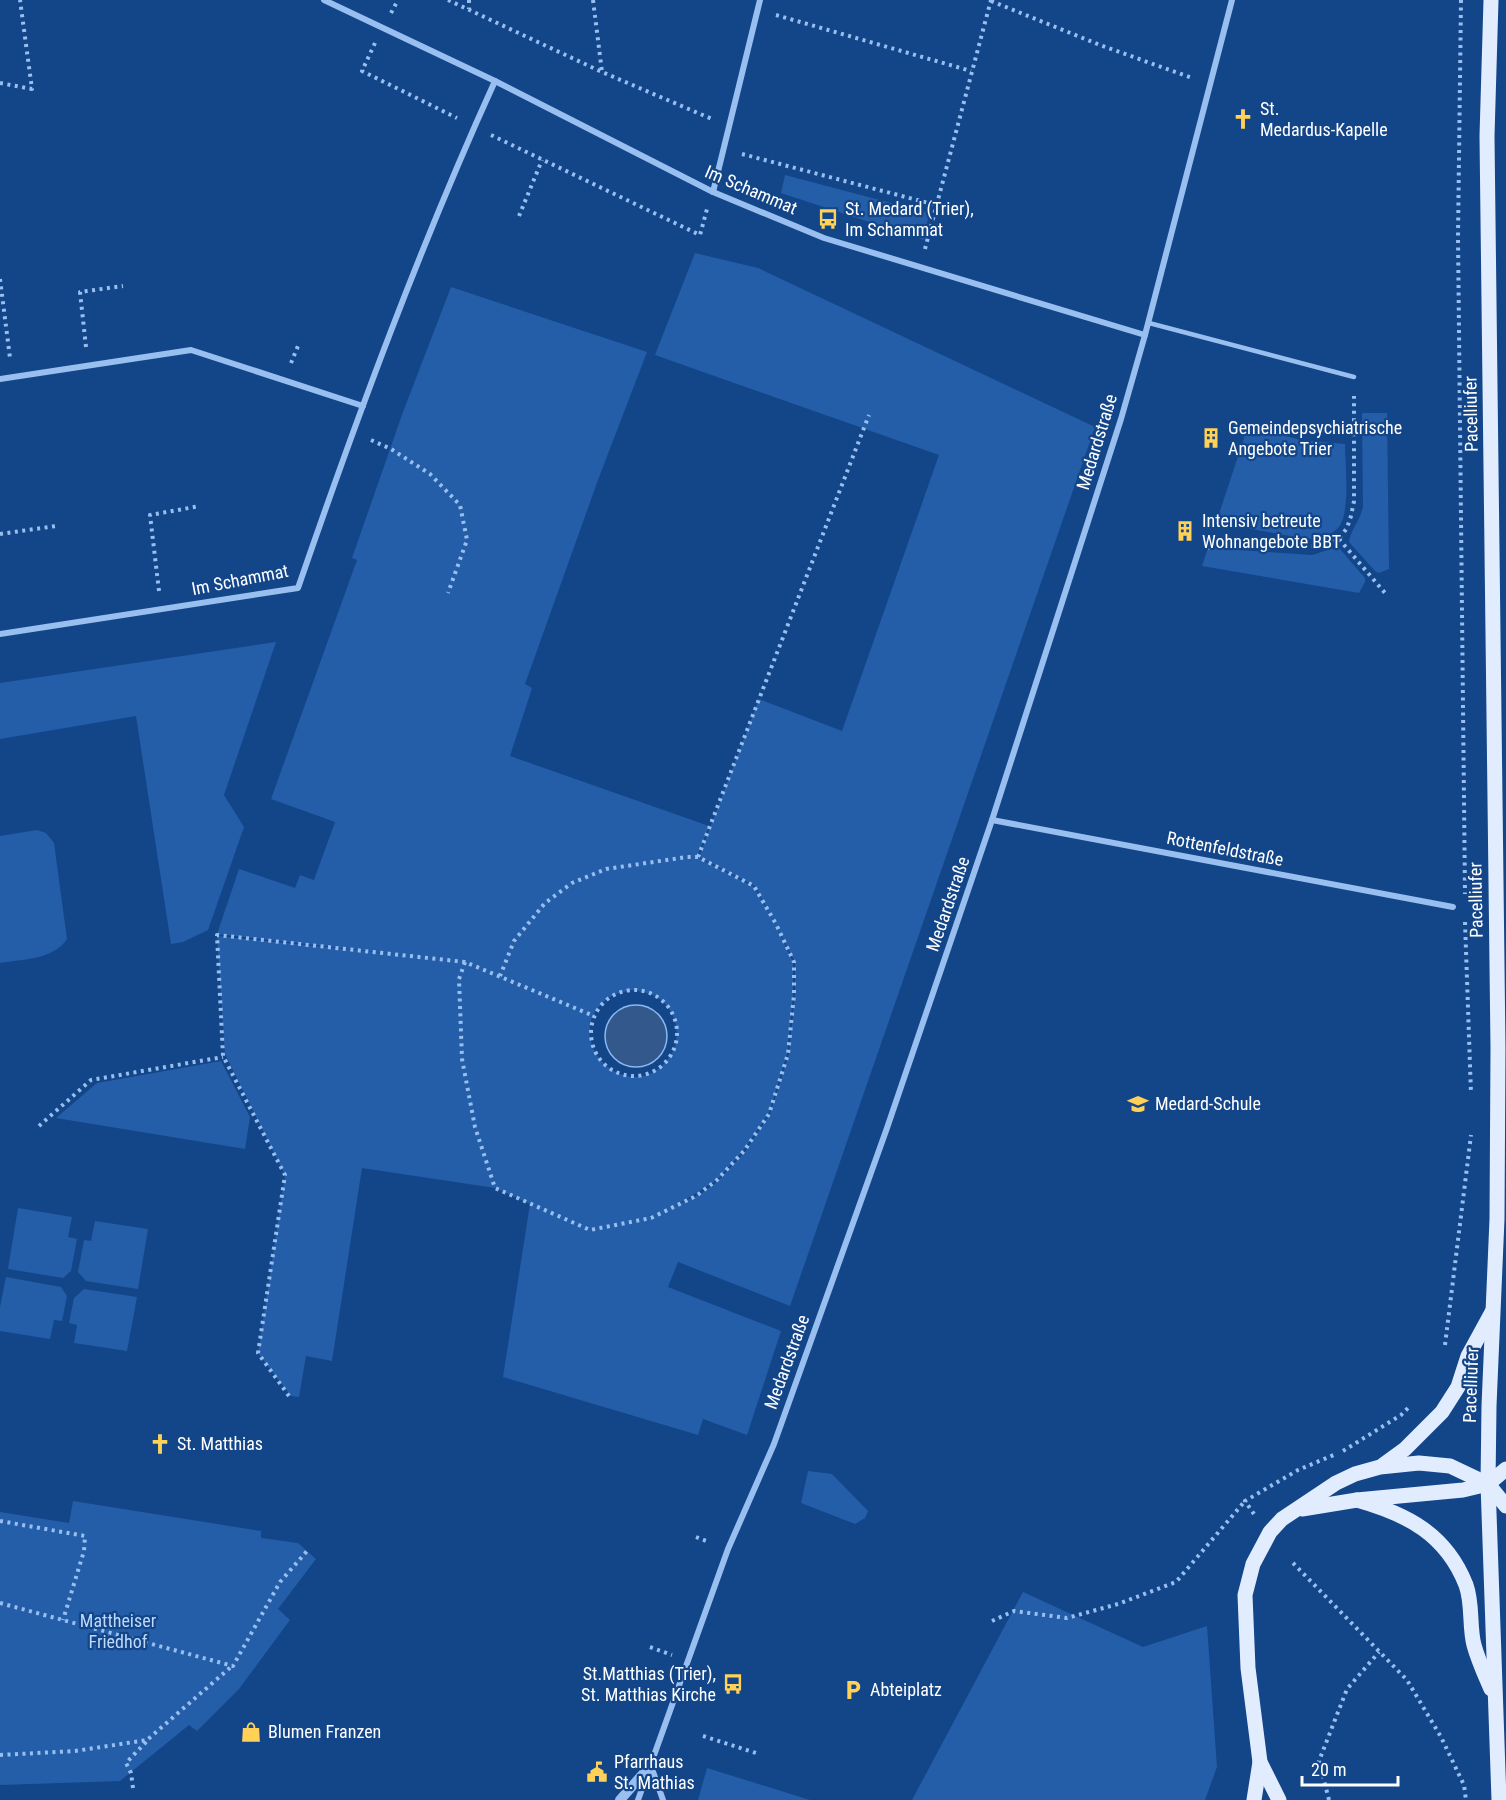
<svg xmlns="http://www.w3.org/2000/svg" width="1506" height="1800" font-family="'Roboto Condensed',sans-serif">
  <style>
    .green { fill: #245ea8; fill-rule: evenodd }
    .water { fill: #33588b; stroke: #8ab9f3; stroke-width: 1.5 }
    .lines { fill: none; stroke-linecap: round; stroke-linejoin: round }
    .path { stroke: #98bff0; stroke-width: 4; stroke-dasharray: 3 4.5; stroke-linecap: butt }
    .service { stroke: #98bff0; stroke-width: 4.5 }
    .minor { stroke: #98bff0; stroke-width: 6 }
    .tertiary { stroke: #98bff0; stroke-width: 10 }
    .primary { stroke: #e1ecff; stroke-width: 15 }
    .labels { text-anchor: middle; stroke-width: 4.5; stroke-linejoin: round; paint-order: stroke }
    .poi-label { font-size: 18px; fill: #fff; stroke: #134589; text-anchor: start }
    .street-label { font-size: 18px; fill: #fff; stroke: #134589 }
    .park-label { font-size: 18px; fill: #bed9fc; stroke: #134589 }
  </style>
  <rect width="100%" height="100%" fill="#134589"/>
  <g class="green">
    <path d="M 785,175 L 929,213 L 924,240 L 781,193 Z"/>
    <path d="M 695,253 L 758,268 L 1095,427 L 790,1306 L 678,1262 L 668,1287 L 781,1331 L 747,1435 L 703,1419 L 698,1435 L 503,1377 L 530,1204 L 495,1188 L 362,1168 L 332,1361 L 306,1356 L 299,1397 L 291,1396 L 258,1353 L 285,1175 L 225,1054 L 217,936 L 405,955 L 217,934 L 239,869 L 295,888 L 300,875 L 314,880 L 335,822 L 271,799 L 357,560 L 352,558 L 403,412 L 451,287 L 647,352 L 598,480 L 525,684 L 532,688 L 510,756 L 709,826 L 697,857 L 754,887 L 775,924 L 793,962 L 793,996 L 787,1054 L 769,1113 L 743,1151 L 717,1180 L 675,1206 L 702,1193 L 717,1182 L 745,1152 L 770,1114 L 789,1054 L 795,995 L 795,962 L 755,886 L 699,857 L 759,699 L 842,731 L 939,455 L 655,355 ZM 632,990 C 638,991 644,992 650,994 C 672,1001 683,1030 673,1051 C 636,1119 550,1037 610,997 C 616,993 625,992 632,990 Z"/>
    <path d="M 1362,413 L 1387,413 L 1389,569 L 1379,573 L 1375,571 L 1349,542 C 1350,531 1360,521 1363,507 Z"/>
    <path d="M 1248,426 L 1301,440 L 1345,444 C 1345,462 1351,515 1338,528 C 1330,536 1319,539 1308,539 L 1216,523 Z"/>
    <path d="M 1208,548 L 1312,555 C 1321,553 1332,547 1340,549 L 1365,578 L 1365,582 L 1359,593 L 1202,566 Z"/>
    <path d="M 276,642 L 224,795 L 244,827 L 208,930 L 183,942 L 171,944 L 136,716 L 0,739 L 0,683 Z"/>
    <path d="M 37,830 L 46,833 L 54,843 L 67,939 C 53,960 23,959 0,963 L 0,836 Z"/>
    <path d="M 221,1061 L 250,1117 L 245,1149 L 56,1118 L 97,1083 Z"/>
    <path d="M 18,1208 L 72,1217 L 68,1237 L 77,1239 L 71,1271 L 63,1278 L 8,1269 Z"/>
    <path d="M 95,1221 L 148,1229 L 138,1289 L 86,1281 L 78,1272 L 84,1240 L 91,1241 Z"/>
    <path d="M 6,1277 L 61,1287 L 67,1296 L 62,1321 L 54,1320 L 50,1339 L 0,1331 L 0,1307 Z"/>
    <path d="M 84,1289 L 137,1297 L 127,1351 L 74,1343 L 77,1325 L 69,1323 L 74,1298 Z"/>
    <path d="M 808,1471 L 832,1474 L 868,1511 L 865,1518 L 855,1524 L 801,1503 Z"/>
    <path d="M 73,1501 L 261,1531 L 261,1538 L 298,1543 L 316,1559 L 278,1609 L 290,1620 L 239,1689 L 197,1731 L 189,1725 L 120,1781 L 0,1785 L 0,1512 L 69,1523 Z"/>
    <path d="M 1023,1592 L 1143,1647 L 1207,1626 L 1217,1767 L 1205,1800 L 912,1800 Z"/>
    <path d="M 707,1768 L 810,1800 L 698,1800 Z"/>
  </g>
  <circle class="water" cx="636" cy="1036" r="31"/>
  <g class="lines">
    <g class="path">
      <path d="M 448,0 L 602,72 L 712,119"/>
      <path d="M 469,0 L 469,9"/>
      <path d="M 593,0 L 602,72"/>
      <path d="M 1461,0 L 1458,237 L 1465,894"/>
      <path d="M 991,1 L 1100,45 L 1192,78"/>
      <path d="M 391,13 L 398,0"/>
      <path d="M 776,15 L 971,71"/>
      <path d="M 375,43 L 362,71 L 457,118"/>
      <path d="M 0,83 L 32,89 L 20,0"/>
      <path d="M 491,135 L 700,235 L 707,209"/>
      <path d="M 742,154 L 936,205"/>
      <path d="M 519,216 L 542,160"/>
      <path d="M 925,249 L 991,0"/>
      <path d="M 0,279 L 10,358"/>
      <path d="M 86,347 L 80,292 L 123,286"/>
      <path d="M 291,363 L 298,346"/>
      <path d="M 371,440 L 391,449 L 430,474 L 460,505 L 467,540 L 448,593"/>
      <path d="M 0,534 L 56,526"/>
      <path d="M 1339,539 L 1385,593"/>
      <path d="M 1208,548 L 1235,540 L 1300,546 L 1319,546 L 1331,543 L 1339,539 L 1347,528 L 1351,516 L 1354,501 L 1354,396"/>
      <path d="M 159,591 L 150,515 L 200,506"/>
      <path d="M 698,857 L 869,415"/>
      <path d="M 1465,922 L 1471,1094"/>
      <path d="M 465,962 L 459,979 L 462,1059 L 475,1127 L 495,1188 L 590,1230 L 651,1218 L 696,1196 L 717,1180 L 744,1151 L 769,1114 L 788,1054 L 794,995 L 794,962 L 776,924 L 754,886 L 698,857 L 687,857 L 606,869 L 572,883 L 545,903 L 514,941 L 500,976"/>
      <circle cx="634" cy="1033" r="43"/>
      <path d="M 39,1126 L 91,1080 L 223,1057"/>
      <path d="M 1445,1345 L 1471,1135"/>
      <path d="M 289,1396 L 258,1353 L 285,1175 L 223,1056 L 217,935 L 465,962 L 594,1016"/>
      <path d="M 1343,1451 L 1401,1415 L 1411,1405"/>
      <path d="M 1254,1514 L 1245,1501 L 1298,1470 L 1336,1454"/>
      <path d="M 0,1521 L 85,1536 L 84,1551 L 63,1620"/>
      <path d="M 696,1537 L 709,1542"/>
      <path d="M 1293,1563 L 1407,1680 L 1441,1737 L 1464,1785 L 1466,1800"/>
      <path d="M 0,1603 L 233,1666 L 280,1582 L 307,1551"/>
      <path d="M 992,1621 L 1014,1611 L 1067,1618 L 1118,1604 L 1176,1582 L 1245,1501"/>
      <path d="M 650,1647 L 672,1655"/>
      <path d="M 703,1736 L 756,1753"/>
      <path d="M 0,1755 L 75,1751 L 147,1740 L 232,1666"/>
      <path d="M 133,1788 L 131,1773 L 126,1763 L 147,1741"/>
      <path d="M 1329,1800 L 1319,1761 L 1347,1689 L 1379,1652"/>
    </g>
    <path class="service" d="M 1149,323 L 1354,377"/>
    <g class="minor">
      <path d="M 324,0 L 495,81 L 713,192 L 824,238 L 1145,335"/>
      <path d="M 713,192 L 760,0"/>
      <path d="M 0,379 L 191,350 L 363,406"/>
      <path d="M 0,634 L 298,588 C 357,417 420,246 495,81"/>
      <path d="M 992,820 L 1453,907"/>
      <path d="M 651,1766 L 663,1800"/>
      <path d="M 638,1800 L 728,1549 L 774,1444 L 887,1128 L 992,820 L 1121,419 L 1145,335 L 1232,0"/>
    </g>
    <path class="tertiary" d="M 620,1800 L 651,1765"/>
    <g class="primary">
      <path d="M 1491,0 L 1487,136 L 1498,1048 L 1497,1219 L 1489,1406 L 1488,1484 L 1499,1800"/>
      <path d="M 1383,1465 L 1405,1449 L 1442,1412 L 1458,1387 L 1468,1356 L 1492,1312"/>
      <path d="M 1357,1500 C 1407,1514 1446,1534 1466,1585 C 1473,1604 1469,1626 1474,1645 C 1478,1660 1485,1675 1491,1689"/>
      <path d="M 1302,1509 L 1357,1500 L 1463,1490 L 1488,1484 L 1506,1469"/>
      <path d="M 1260,1762 L 1279,1800"/>
      <path d="M 1254,1800 L 1260,1762 L 1248,1668 L 1245,1595 L 1253,1564 L 1270,1532 L 1282,1519 L 1336,1483 L 1355,1474 L 1380,1467 L 1419,1463 L 1450,1466 L 1488,1484 L 1506,1506"/>
    </g>
  </g>
  <defs>
    <g id="church-bare" transform="scale(1.62)"><path d="M-1.2-6h2.4v3.5h3.3v2.4h-3.3V6h-2.4V-.1h-3.3v-2.4h3.3Z" fill="#ffd157" stroke="#134589" stroke-width="2.5" paint-order="stroke"/></g>
    <g id="bus-bare" transform="scale(1.62)"><path d="M-5-6H5V4H4V6H2V4H-2V6H-4V4H-5ZM-3.5-4V0h7V-4ZM-3.5 1.2v1.5H-2V1.2ZM2 1.2v1.5H3.5V1.2Z" fill="#ffd157" stroke="#134589" stroke-width="2.5" paint-order="stroke"/></g>
    <g id="building-bare" transform="scale(1.62)"><path d="M-4-6H4V6H1V3H-1V6H-4ZM-2.5-4.3h1.7v1.8h-1.7ZM.8-4.3h1.7v1.8H.8ZM-2.5-1h1.7V.8h-1.7ZM.8-1h1.7V.8H.8Z" fill="#ffd157" stroke="#134589" stroke-width="2.5" paint-order="stroke"/></g>
    <g id="school-bare" transform="scale(1.62)"><path d="M0-5L7-2L0 1L-7-2ZM-4 1L0 2.5L4 1V4Q0 6-4 4Z" fill="#ffd157" stroke="#134589" stroke-width="2.5" paint-order="stroke"/></g>
    <g id="parking-bare" transform="scale(1.62)"><path d="M-3.5-5.5H1a3.5 3.5 0 0 1 0 7H-1V5.5H-3.5ZM-1-3.4V-.6H.8a1.4 1.4 0 0 0 0-2.8Z" fill="#ffd157" stroke="#134589" stroke-width="2.5" paint-order="stroke"/></g>
    <g id="shop-bare" transform="scale(1.62)"><path d="M-5-2.5h2.3a2.7 3.5 0 0 1 5.4 0H5L5.5 6h-11ZM-1.5-2.5h3a1.5 2.3 0 0 0-3 0Z" fill="#ffd157" stroke="#134589" stroke-width="2.5" paint-order="stroke"/></g>
    <g id="civic-bare" transform="scale(1.62)"><path d="M-.6-6.5H3V-4.5H.6V-3L4-1V1h2V6H-6V1h2V-1L-.6-3ZM-1.2 2.5V6h2.4V2.5Z" fill="#ffd157" stroke="#134589" stroke-width="2.5" paint-order="stroke"/></g>
  </defs>
  <g fill-rule="evenodd">
    <use href="#church-bare" x="1243" y="119"/>
    <use href="#bus-bare" x="828" y="219"/>
    <use href="#building-bare" x="1211" y="438"/>
    <use href="#building-bare" x="1185" y="531"/>
    <use href="#school-bare" x="1138" y="1104"/>
    <use href="#church-bare" x="160" y="1444"/>
    <use href="#bus-bare" x="733" y="1684"/>
    <use href="#parking-bare" x="853" y="1690"/>
    <use href="#shop-bare" x="251" y="1732"/>
    <use href="#civic-bare" x="597" y="1772"/>
  </g>
  <g class="labels">
    <g class="poi-label">
      <text x="1260" y="115">St.<tspan x="1260" dy="21">Medardus-Kapelle</tspan></text>
      <text x="845" y="215">St. Medard (Trier),<tspan x="845" dy="21">Im Schammat</tspan></text>
      <text x="1228" y="434">Gemeindepsychiatrische<tspan x="1228" dy="21">Angebote Trier</tspan></text>
      <text x="1202" y="527">Intensiv betreute<tspan x="1202" dy="21">Wohnangebote BBT</tspan></text>
      <text x="1155" y="1110">Medard-Schule</text>
      <text x="177" y="1450">St. Matthias</text>
      <text x="716" y="1680" text-anchor="end">St.Matthias (Trier),<tspan x="716" dy="21">St. Matthias Kirche</tspan></text>
      <text x="870" y="1696">Abteiplatz</text>
      <text x="268" y="1738">Blumen Franzen</text>
      <text x="614" y="1768">Pfarrhaus<tspan x="614" dy="21">St. Mathias</tspan></text>
    </g>
    <g class="street-label">
      <text transform="translate(751 190) rotate(23)" y="6">Im Schammat</text>
      <text transform="translate(1471 414) rotate(-91)" y="6">Pacelliufer</text>
      <text transform="translate(1097 442) rotate(-73)" y="6">Medardstraße</text>
      <text transform="translate(240 580) rotate(-11)" y="6">Im Schammat</text>
      <text transform="translate(1225 849) rotate(11)" y="6">Rottenfeldstraße</text>
      <text transform="translate(1476 900) rotate(-91)" y="6">Pacelliufer</text>
      <text transform="translate(948 904) rotate(-71)" y="6">Medardstraße</text>
      <text transform="translate(787 1362) rotate(-70)" y="6">Medardstraße</text>
      <text transform="translate(1471 1385) rotate(-88)" y="6">Pacelliufer</text>
    </g>
    <g class="park-label">
      <text x="118" y="1627">Mattheiser<tspan x="118" dy="21">Friedhof</tspan></text>
    </g>
  </g>
  <path d="M1302 1776v9h96v-9" fill="none" stroke="#ffffff" stroke-width="3"/>
  <text x="1311" y="1776" font-size="18" fill="#ffffff" stroke="#134589" stroke-width="4.5" paint-order="stroke">20 m</text>
</svg>
